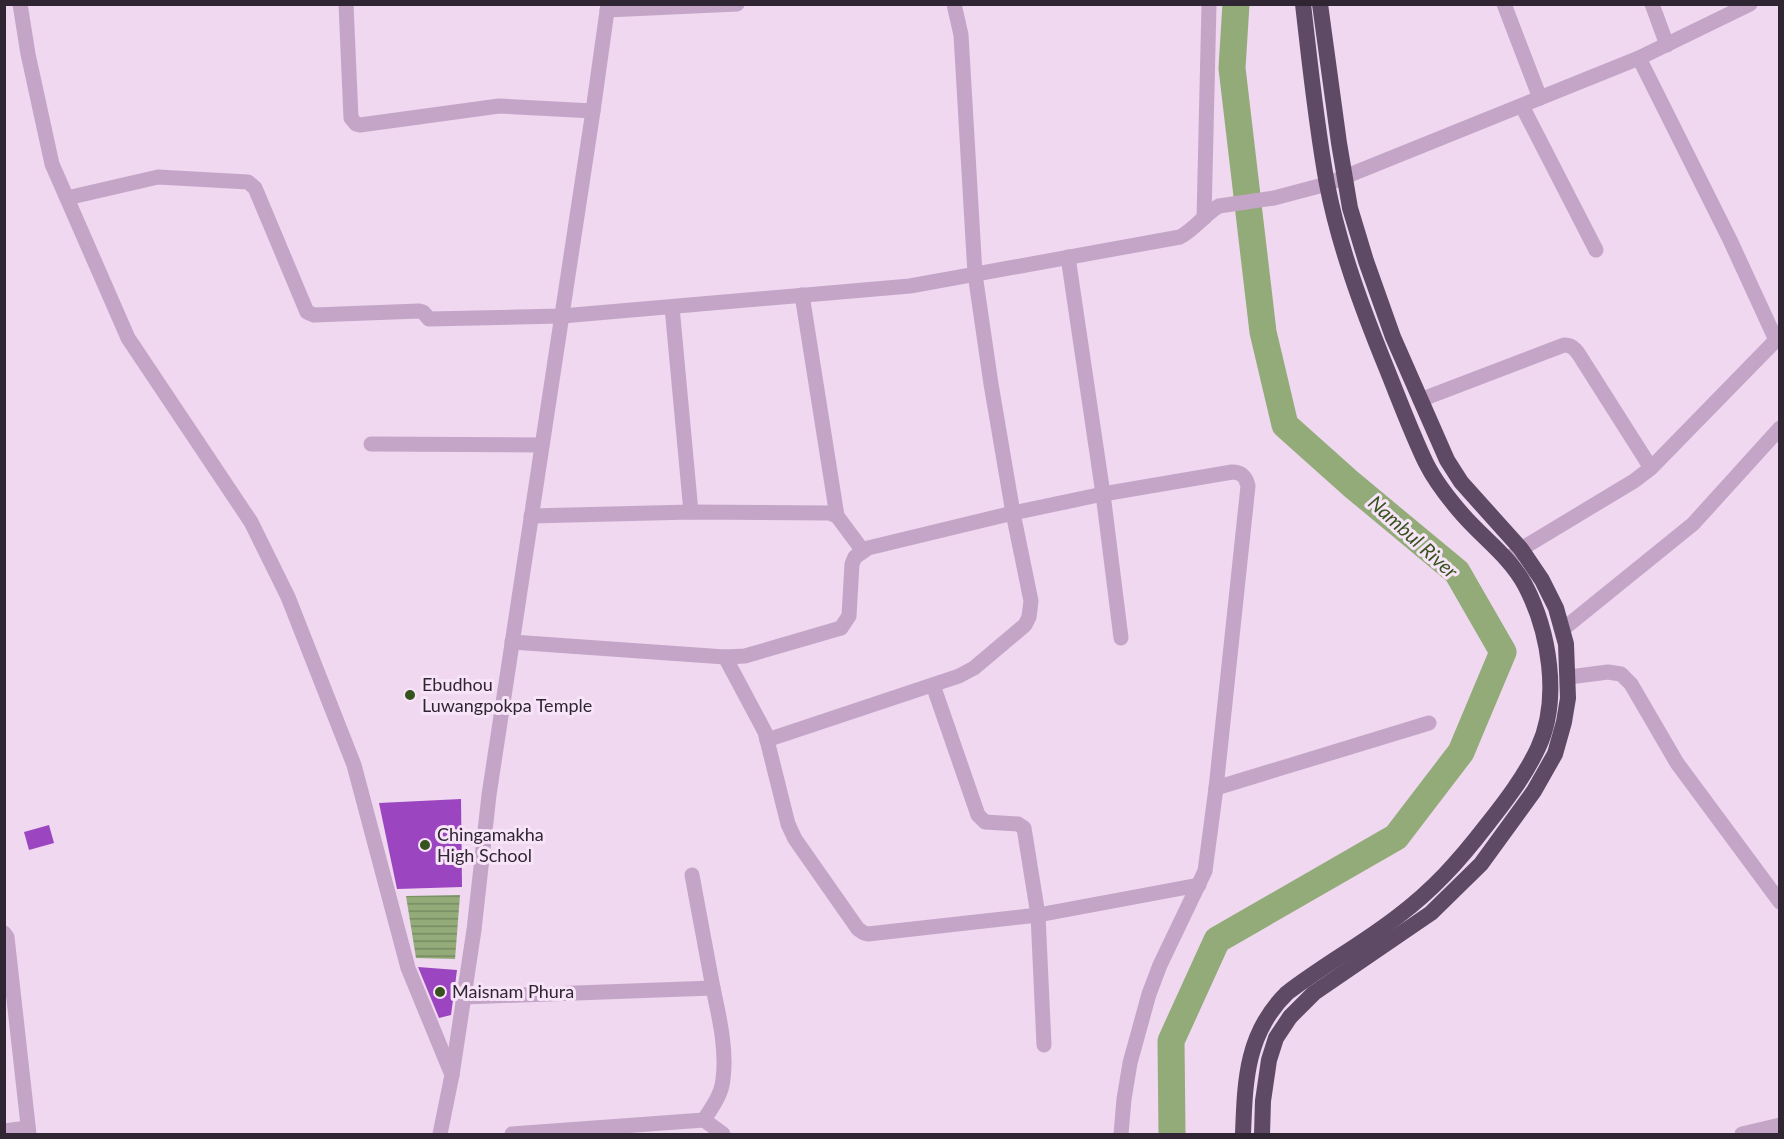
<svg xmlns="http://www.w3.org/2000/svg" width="1784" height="1139" font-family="Lato,sans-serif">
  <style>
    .water { fill: url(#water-rules) }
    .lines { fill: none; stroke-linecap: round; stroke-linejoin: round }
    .river { stroke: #92ab78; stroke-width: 27 }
    .building { fill: #9b45c0 }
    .minor { stroke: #c4a5c7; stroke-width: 15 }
    .trunk { stroke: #5e4a64; stroke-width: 16 }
    .poi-dot { fill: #36521d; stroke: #f8e4f8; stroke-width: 2 }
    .labels { text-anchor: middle; stroke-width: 6; stroke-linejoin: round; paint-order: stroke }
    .poi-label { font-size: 18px; fill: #302633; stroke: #f8e4f8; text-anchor: start }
    .water-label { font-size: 20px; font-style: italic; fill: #36521d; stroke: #f8e4f8 }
  </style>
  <defs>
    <pattern id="water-rules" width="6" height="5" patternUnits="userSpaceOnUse" patternTransform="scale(1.5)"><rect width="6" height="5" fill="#92ab78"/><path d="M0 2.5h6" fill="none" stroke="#788b63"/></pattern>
  </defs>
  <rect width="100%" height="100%" fill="#efd8f0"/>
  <path class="water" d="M 460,895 L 455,959 L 416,958 L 406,896 Z"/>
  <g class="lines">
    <path class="river" d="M 1172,1134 L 1171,1041 L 1217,940 L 1396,837 L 1461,752 L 1503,652 L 1457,572 L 1351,484 L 1285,425 L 1263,332 L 1232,68 L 1236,4"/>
  </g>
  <g class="building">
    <path d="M 461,799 L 462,887 L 397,889 L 379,803 Z"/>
    <path d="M 49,825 L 54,843 L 29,850 L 24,832 Z"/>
    <path d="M 418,967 L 457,970 L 451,1015 L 439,1018 Z"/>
  </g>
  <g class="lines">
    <g class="minor">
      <path d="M 20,4 L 28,54 L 52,164 L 128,338 L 251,522 L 288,597 L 354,765 L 408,968 L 452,1075"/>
      <path d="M 346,4 L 351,118 L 356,124 L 360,125 L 499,106 L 593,111"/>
      <path d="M 1504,4 L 1540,98"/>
      <path d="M 1652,4 L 1667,45"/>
      <path d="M 607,10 L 737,4"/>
      <path d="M 1639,58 L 1730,240 L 1776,340"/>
      <path d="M 1522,106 L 1596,250"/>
      <path d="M 67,198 L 158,177 L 248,182 L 255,188 L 307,312 L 314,315 L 419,311 L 423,312 L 429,319 L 562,316 L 910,286 L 1180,237 C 1195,229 1205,214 1219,206 L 1274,198 L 1327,184 L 1639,58 L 1750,4"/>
      <path d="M 1204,218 L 1209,4"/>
      <path d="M 1068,257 L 1103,494 L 1121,638"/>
      <path d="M 802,295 L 837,516"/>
      <path d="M 672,307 L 691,512"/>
      <path d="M 1420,400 L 1564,345 C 1571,345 1574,348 1578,353 L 1651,468"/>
      <path d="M 371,444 L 542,445"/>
      <path d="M 531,516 L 691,512 L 830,513 L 837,516 L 863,551"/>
      <path d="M 1507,560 L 1521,549 L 1634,481 L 1651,468 L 1776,340 L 1780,338"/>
      <path d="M 1562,630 L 1693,524 L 1780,428"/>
      <path d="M 512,642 L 725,657 L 745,656 L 841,628 L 849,616 L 852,564 L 855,557 L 868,548 L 1013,513 L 1103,494 L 1232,472 C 1242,472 1246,477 1248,486 L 1216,788 L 1205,871 L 1160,965 L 1149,994 L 1130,1063 L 1124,1099 L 1121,1134"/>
      <path d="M 725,657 L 765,732 L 788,824 L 795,839 L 858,929 L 864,933 L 868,934 L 1038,915 L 1199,885"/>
      <path d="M 1569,677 L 1608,672 L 1621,674 L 1631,684 L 1677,763 L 1780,902"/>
      <path d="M 933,685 L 978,815 L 985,822 L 1018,824 L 1024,828 L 1038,915 L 1044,1045"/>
      <path d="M 767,740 L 959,676 L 974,668 L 1025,625 L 1029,617 L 1031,601 L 1013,513 L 991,384 L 975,274 L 961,35 L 954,4"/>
      <path d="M 1216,788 L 1429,723"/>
      <path d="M 692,875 C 699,913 706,950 713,988 C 719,1016 727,1050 723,1079 C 722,1094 712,1107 704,1120"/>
      <path d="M 4,933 L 7,937 L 29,1134"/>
      <path d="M 464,997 L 713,988"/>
      <path d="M 4,1131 L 28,1128"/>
      <path d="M 440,1134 L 452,1075 L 474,930 L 489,795 L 593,111 L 608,4"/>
      <path d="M 512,1134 L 704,1120 L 723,1134"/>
      <path d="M 1742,1134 L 1780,1125"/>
    </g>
    <g class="trunk">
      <path d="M 1243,1134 C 1245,1081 1246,1033 1287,993 C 1322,966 1362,944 1397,917 C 1433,890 1459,861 1486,826 C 1505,802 1525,776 1538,748 C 1561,699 1549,631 1525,585 C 1510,557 1484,539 1463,515 C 1449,499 1436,483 1426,463 C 1411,432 1399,399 1386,367 C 1362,308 1339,246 1327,184 C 1316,124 1310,64 1303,4"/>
      <path d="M 1262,1134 L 1263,1101 L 1269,1060 L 1276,1038 L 1290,1017 L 1314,993 L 1431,913 L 1481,864 L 1534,791 L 1555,754 L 1564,722 L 1568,698 L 1566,644 L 1556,608 L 1542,580 L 1521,549 L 1461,482 L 1447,460 L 1393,337 L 1366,261 L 1350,208 L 1339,143 L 1320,4"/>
    </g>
  </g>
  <g class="poi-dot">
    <circle cx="410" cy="695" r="6"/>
    <circle cx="425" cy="845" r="6"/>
    <circle cx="440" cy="992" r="6"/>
  </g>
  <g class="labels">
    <g class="poi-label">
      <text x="422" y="691">Ebudhou<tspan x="422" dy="21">Luwangpokpa Temple</tspan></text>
      <text x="437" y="841">Chingamakha<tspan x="437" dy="21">High School</tspan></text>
      <text x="452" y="998">Maisnam Phura</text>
    </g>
    <g class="water-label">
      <text transform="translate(1413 537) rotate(42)" y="7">Nambul River</text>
    </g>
  </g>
  <rect width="1784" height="1139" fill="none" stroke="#302633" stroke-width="12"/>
</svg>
